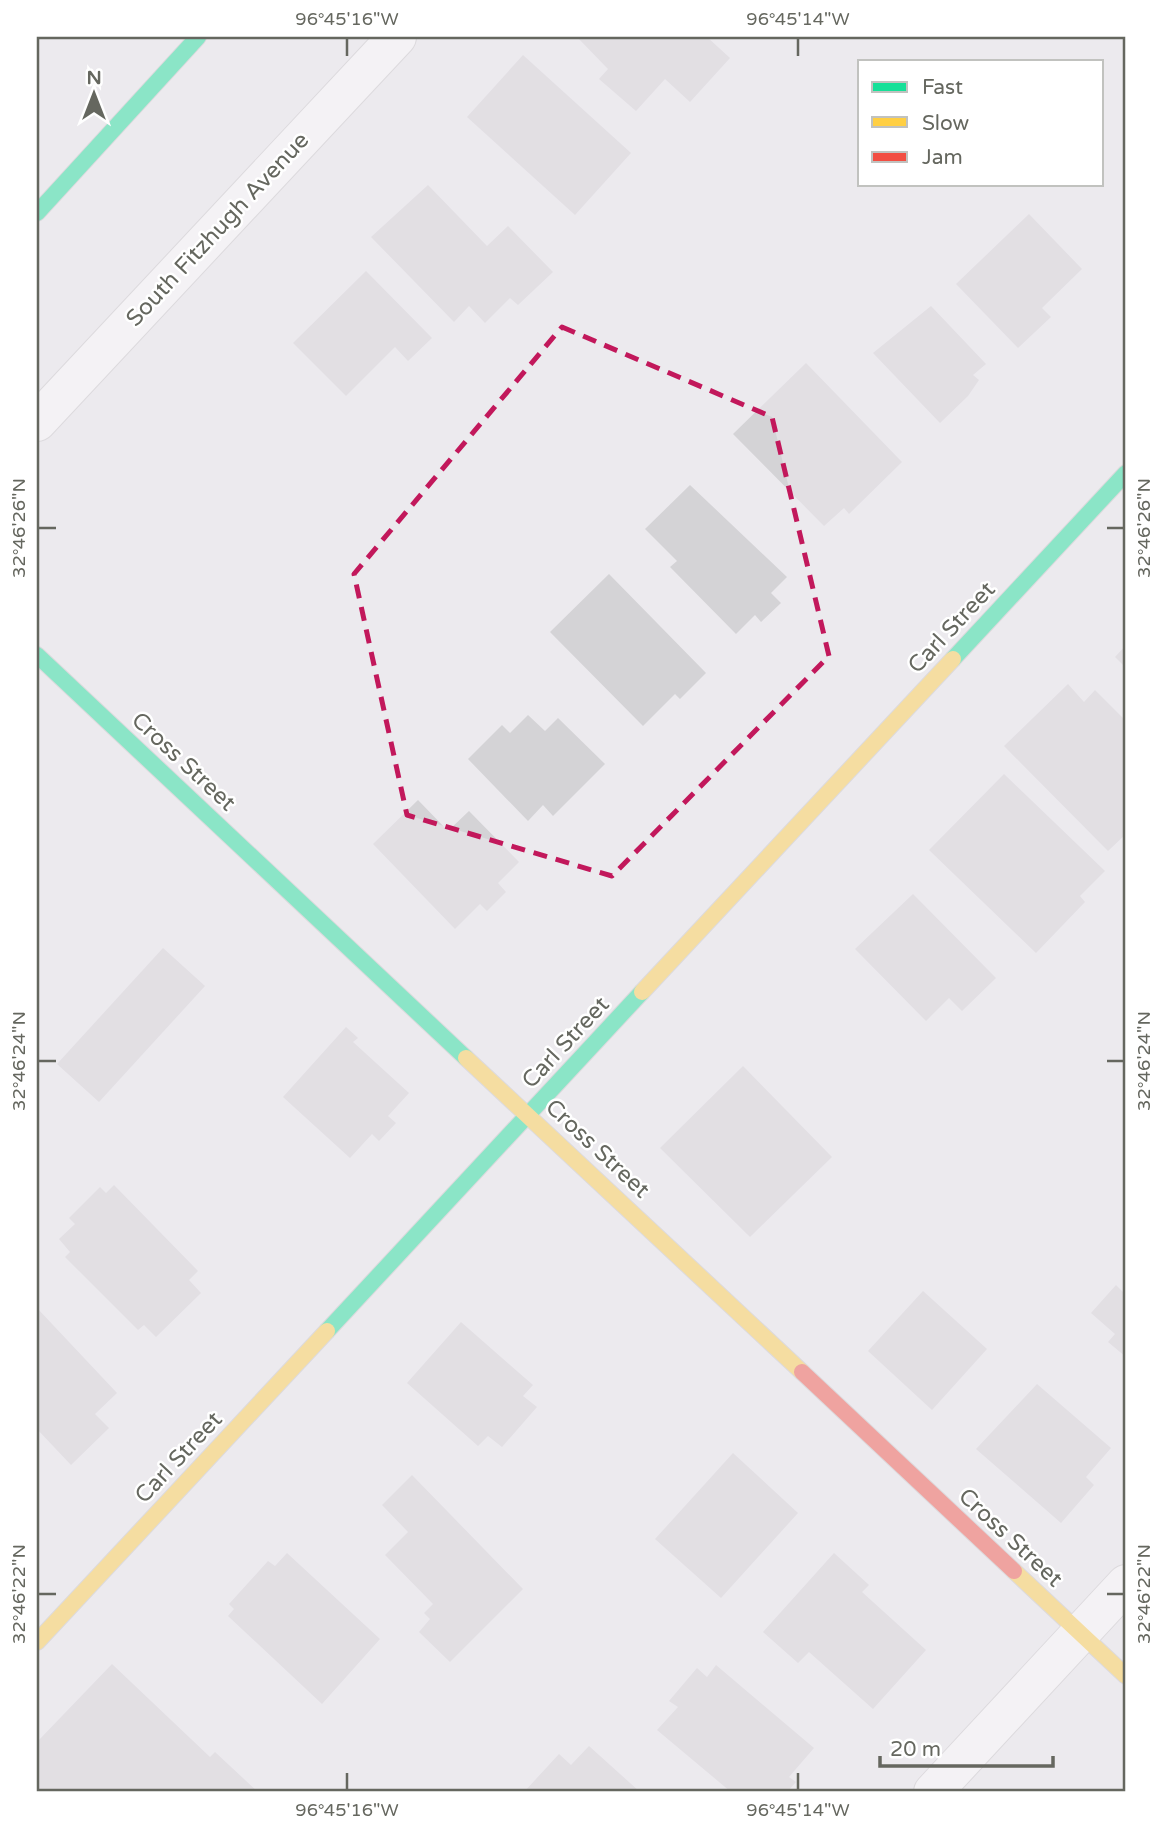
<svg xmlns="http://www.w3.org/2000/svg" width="1163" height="1829" font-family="'Varela Round',sans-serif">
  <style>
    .building { fill: #d4d3d6 }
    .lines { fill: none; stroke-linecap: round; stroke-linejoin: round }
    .street-casing { stroke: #c8c8c8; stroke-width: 40 }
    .fast-casing { stroke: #c8c8c7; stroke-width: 18 }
    .slow-casing { stroke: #c8c8c7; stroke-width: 18 }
    .jam-casing { stroke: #c8c8c7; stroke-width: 18 }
    .street { stroke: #fcfcfc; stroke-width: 38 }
    .fast { stroke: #16e098; stroke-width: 16 }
    .slow { stroke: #ffcf43; stroke-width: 16 }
    .jam { stroke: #f24e42; stroke-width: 16 }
    .marked { fill: none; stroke: #c2185b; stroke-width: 5; stroke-dasharray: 14 9; stroke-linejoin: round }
    .ticks { fill: none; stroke: #65675f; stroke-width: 2.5 }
    .labels { text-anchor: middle; stroke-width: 5; stroke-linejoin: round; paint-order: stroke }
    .street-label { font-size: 23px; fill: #65675f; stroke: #fff }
    .neatline { fill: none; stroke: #65675f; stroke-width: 2.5 }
    .ticks-label { font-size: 18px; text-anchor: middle; fill: #65675f }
  </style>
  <rect width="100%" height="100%" fill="#eceaee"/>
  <g class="building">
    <path d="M 577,37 L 707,37 L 730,58 L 690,102 L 665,79 L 636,111 L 599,79 L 608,69 Z"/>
    <path d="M 523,55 L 631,153 L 575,215 L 467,117 Z"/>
    <path d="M 428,185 L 487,246 L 508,226 L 553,272 L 518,305 L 510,298 L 485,323 L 469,306 L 454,322 L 371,237 Z"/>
    <path d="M 1029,214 L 1082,269 L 1042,308 L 1051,317 L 1018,348 L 956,284 Z"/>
    <path d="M 366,271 L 432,338 L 408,361 L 395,347 L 346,396 L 293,343 Z"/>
    <path d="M 931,306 L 986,364 L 973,375 L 979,380 L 968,396 L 940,423 L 873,353 Z"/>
    <path d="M 806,363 L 902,462 L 849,514 L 844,508 L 824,526 L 733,434 Z"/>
    <path d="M 690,485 L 787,577 L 771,593 L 781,603 L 761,622 L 755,615 L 736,634 L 670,567 L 677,561 L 645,529 Z"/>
    <path d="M 609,574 L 706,673 L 680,699 L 675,694 L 643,726 L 550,632 Z"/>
    <path d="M 1126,645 L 1126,668 L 1115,657 Z"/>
    <path d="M 1068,684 L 1084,702 L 1095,690 L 1126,721 L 1126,834 L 1108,851 L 1004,746 Z"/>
    <path d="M 528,715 L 545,731 L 558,718 L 605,764 L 553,816 L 543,805 L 528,821 L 468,759 L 502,725 L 510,733 Z"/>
    <path d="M 1004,774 L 1105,871 L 1080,896 L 1085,902 L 1036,953 L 929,850 Z"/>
    <path d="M 418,800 L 448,831 L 469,811 L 519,862 L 498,883 L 506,892 L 487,911 L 480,904 L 455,929 L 373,844 Z"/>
    <path d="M 913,894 L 996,978 L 962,1011 L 949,998 L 926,1021 L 855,949 Z"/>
    <path d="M 163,948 L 205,986 L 99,1102 L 57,1064 Z"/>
    <path d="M 346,1027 L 358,1038 L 353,1042 L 409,1093 L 388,1116 L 396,1123 L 379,1141 L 372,1134 L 350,1158 L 283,1097 Z"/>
    <path d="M 743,1066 L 832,1157 L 750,1237 L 660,1148 Z"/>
    <path d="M 114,1185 L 198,1271 L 189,1280 L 201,1293 L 156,1337 L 144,1325 L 138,1330 L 65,1257 L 70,1252 L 59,1239 L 75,1224 L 69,1218 L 100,1187 L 106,1193 Z"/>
    <path d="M 1116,1285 L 1124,1293 L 1126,1291 L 1126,1357 L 1108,1342 L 1115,1334 L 1091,1313 Z"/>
    <path d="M 923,1291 L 987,1349 L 932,1410 L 868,1351 Z"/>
    <path d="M 37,1308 L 117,1393 L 95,1414 L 109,1428 L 71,1465 L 37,1429 Z"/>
    <path d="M 461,1322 L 533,1385 L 523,1396 L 537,1407 L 502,1447 L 488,1436 L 478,1446 L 407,1383 Z"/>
    <path d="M 1037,1384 L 1111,1448 L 1086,1477 L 1094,1485 L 1061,1523 L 976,1449 Z"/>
    <path d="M 733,1453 L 798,1513 L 721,1598 L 655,1539 Z"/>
    <path d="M 412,1475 L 523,1589 L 450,1662 L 419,1632 L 430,1619 L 424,1613 L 433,1604 L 385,1555 L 408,1532 L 382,1505 Z"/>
    <path d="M 287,1553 L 380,1639 L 322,1704 L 228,1616 L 234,1609 L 229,1604 L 268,1561 L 275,1566 Z"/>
    <path d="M 834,1553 L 869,1585 L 862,1592 L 926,1650 L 873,1709 L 809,1652 L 798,1663 L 763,1632 Z"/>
    <path d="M 112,1664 L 210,1757 L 215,1752 L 258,1792 L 37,1792 L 37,1742 Z"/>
    <path d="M 716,1665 L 814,1748 L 789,1777 L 796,1782 L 787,1792 L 731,1792 L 657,1730 L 678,1707 L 669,1701 L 697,1668 L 707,1677 Z"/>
    <path d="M 589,1746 L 640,1792 L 524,1792 L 559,1754 L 571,1765 Z"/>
  </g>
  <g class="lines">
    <g class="street-casing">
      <g id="street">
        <path d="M 37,422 L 397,37"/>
        <path d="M 933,1792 L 1126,1584"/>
      </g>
    </g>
    <g class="fast-casing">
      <g id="fast">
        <path d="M 37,213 L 198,37"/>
        <path d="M 37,655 L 466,1058"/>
        <path d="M 953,659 L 1126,473"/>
        <path d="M 327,1331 L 642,992"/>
      </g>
    </g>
    <g class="slow-casing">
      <g id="slow">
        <path d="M 642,992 L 953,659"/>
        <path d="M 466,1058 L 802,1372"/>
        <path d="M 1014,1571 L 1126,1676"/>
        <path d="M 37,1642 L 327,1331"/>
      </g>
    </g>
    <g class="jam-casing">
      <path id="jam" d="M 802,1372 L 1014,1571"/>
    </g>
    <use href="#street" class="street"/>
    <use href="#fast" class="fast"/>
    <use href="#slow" class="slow"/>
    <use href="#jam" class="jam"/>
  </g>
  <path d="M0 0H1163V1829H0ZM 562,327 L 772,417 L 829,656 L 612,876 L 407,815 L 354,574 Z" fill="#eceaee" fill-opacity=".55" fill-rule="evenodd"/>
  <path class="marked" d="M 562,327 L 772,417 L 829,656 L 612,876 L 407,815 L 354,574 Z"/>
  <path class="ticks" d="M 347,38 L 347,56M 798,38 L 798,56M 38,528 L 56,528M 1107,528 L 1124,528M 38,1061 L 56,1061M 1107,1061 L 1124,1061M 38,1594 L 56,1594M 1107,1594 L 1124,1594M 347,1773 L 347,1790M 798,1773 L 798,1790"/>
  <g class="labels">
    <g class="street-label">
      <text transform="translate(217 229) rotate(-47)" y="8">South Fitzhugh Avenue</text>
      <text transform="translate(951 627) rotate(-47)" y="8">Carl Street</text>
      <text transform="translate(184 761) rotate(43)" y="8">Cross Street</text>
      <text transform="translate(565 1042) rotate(-47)" y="8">Carl Street</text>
      <text transform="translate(598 1148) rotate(43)" y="8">Cross Street</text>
      <text transform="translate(178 1457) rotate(-47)" y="8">Carl Street</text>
      <text transform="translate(1011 1537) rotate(43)" y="8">Cross Street</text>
    </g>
  </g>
  <rect width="1163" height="1829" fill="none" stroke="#ffffff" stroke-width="77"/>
  <rect x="858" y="60" width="245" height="126" fill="#ffffff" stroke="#c1c2bf" stroke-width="2"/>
  <rect x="872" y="82" width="35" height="10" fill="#16e098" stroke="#c1c2bf" stroke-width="2"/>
  <text x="922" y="94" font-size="21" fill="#65675f">Fast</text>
  <rect x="872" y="117" width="35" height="10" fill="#ffcf43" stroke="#c1c2bf" stroke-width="2"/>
  <text x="922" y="130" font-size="21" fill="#65675f">Slow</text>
  <rect x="872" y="152" width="35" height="10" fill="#f24e42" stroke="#c1c2bf" stroke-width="2"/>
  <text x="922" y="164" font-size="21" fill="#65675f">Jam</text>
  <g transform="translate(94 94)" stroke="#ffffff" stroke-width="5" paint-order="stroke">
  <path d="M0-5L12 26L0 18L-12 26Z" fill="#65675f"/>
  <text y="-10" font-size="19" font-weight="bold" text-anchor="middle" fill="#65675f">N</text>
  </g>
  <path d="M880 1756v10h173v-10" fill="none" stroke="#65675f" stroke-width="3.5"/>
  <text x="890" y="1756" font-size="21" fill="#65675f" stroke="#ffffff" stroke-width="5" paint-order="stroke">20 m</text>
  <rect x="38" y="38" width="1086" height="1752" class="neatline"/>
  <g class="ticks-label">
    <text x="347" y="25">96°45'16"W</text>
    <text x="798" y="25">96°45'14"W</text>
    <text transform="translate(19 528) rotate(-90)" y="6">32°46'26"N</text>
    <text transform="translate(1144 528) rotate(-90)" y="6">32°46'26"N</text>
    <text transform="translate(19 1061) rotate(-90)" y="6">32°46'24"N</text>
    <text transform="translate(1144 1061) rotate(-90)" y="6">32°46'24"N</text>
    <text transform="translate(19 1594) rotate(-90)" y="6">32°46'22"N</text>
    <text transform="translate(1144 1594) rotate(-90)" y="6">32°46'22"N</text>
    <text x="347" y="1816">96°45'16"W</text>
    <text x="798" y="1816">96°45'14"W</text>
  </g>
</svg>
